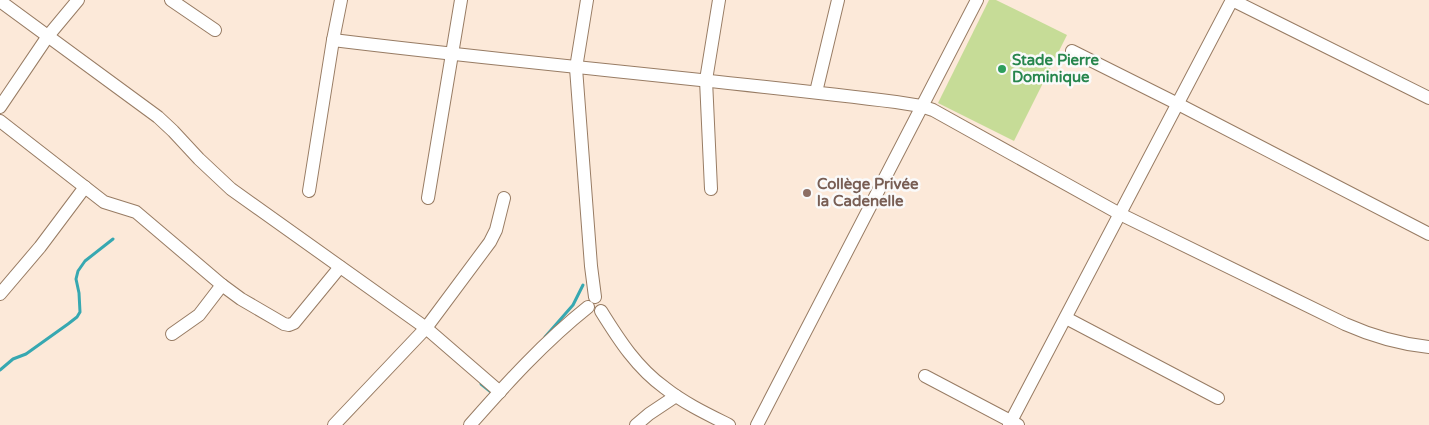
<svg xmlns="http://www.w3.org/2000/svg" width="1429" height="425" font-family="'Varela Round',sans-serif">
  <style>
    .green { fill: #c6dc97 }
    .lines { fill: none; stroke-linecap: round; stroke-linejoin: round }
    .stream { stroke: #37a8b1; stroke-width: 3 }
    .minor-casing { stroke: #987c64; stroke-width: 14 }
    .minor { stroke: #fff; stroke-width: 12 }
    .leisure-dot { fill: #2e9e5b; stroke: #fafafa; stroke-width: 2 }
    .education-dot { fill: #8d6e63; stroke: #fafafa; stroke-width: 2 }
    .labels { text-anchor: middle; stroke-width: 5; stroke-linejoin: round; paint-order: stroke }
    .leisure-label { font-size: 15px; font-weight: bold; fill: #27864d; stroke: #fafafa; text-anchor: start }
    .education-label { font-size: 15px; font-weight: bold; fill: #785e54; stroke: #fafafa; text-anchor: start }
  </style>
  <rect width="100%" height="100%" fill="#fce9d9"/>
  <path class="green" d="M 989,0 L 996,0 L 1067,35 L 1014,141 L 938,103 Z"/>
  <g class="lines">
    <g class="stream">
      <path d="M 545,337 L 573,305 L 583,285"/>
      <path d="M 0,370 L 13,359 L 26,354 L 68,324 L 77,317 L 80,312 L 79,293 L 76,279 L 78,271 L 85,261 L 113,239"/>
      <path d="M 481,384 L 491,392 L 492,396"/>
    </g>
    <g class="minor-casing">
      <g id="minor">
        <path d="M 171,0 L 215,30"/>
        <path d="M 587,0 L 576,68 L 591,266 L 595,297"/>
        <path d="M 0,1 L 158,117 L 173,131 L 199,159 L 231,189 L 426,328 L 500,392"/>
        <path d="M 333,40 C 520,63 709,79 896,102 L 921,106 L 933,110 L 1120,214 L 1345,324 C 1372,336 1399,344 1429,347"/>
        <path d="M 1072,51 L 1178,104 L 1429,234"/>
        <path d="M 816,92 L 838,0"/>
        <path d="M 0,107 L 48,36 L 78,0"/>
        <path d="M 0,121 L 104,202 L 136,212 L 222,285 L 241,299 L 284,324 L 289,325 L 294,323 L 340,267"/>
        <path d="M 711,189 L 706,80 L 719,0"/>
        <path d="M 309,191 L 333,40 L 341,0"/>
        <path d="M 428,198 L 461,0"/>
        <path d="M 0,294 L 40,247 L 85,187"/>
        <path d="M 601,311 C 619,340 637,368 665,388 C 684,403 707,414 729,425"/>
        <path d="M 1066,318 L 1218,398"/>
        <path d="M 172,334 L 199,315 L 222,285"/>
        <path d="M 925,376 L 1018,425"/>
        <path d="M 334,425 L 426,328 L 490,242 L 496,230 L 504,198"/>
        <path d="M 470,425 C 507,383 544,342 588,307"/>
        <path d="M 636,425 L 649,414 L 676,396"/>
        <path d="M 757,425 L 977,0"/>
        <path d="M 1009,425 L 1232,0 L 1429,98"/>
      </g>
    </g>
    <use href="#minor" class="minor"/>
  </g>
  <circle class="leisure-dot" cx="1002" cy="69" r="5"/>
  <circle class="education-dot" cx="807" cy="193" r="5"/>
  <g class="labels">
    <g class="leisure-label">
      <text x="1012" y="65">Stade Pierre<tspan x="1012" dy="17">Dominique</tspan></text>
    </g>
    <g class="education-label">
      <text x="817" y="189">Collège Privée<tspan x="817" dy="17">la Cadenelle</tspan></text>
    </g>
  </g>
</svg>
